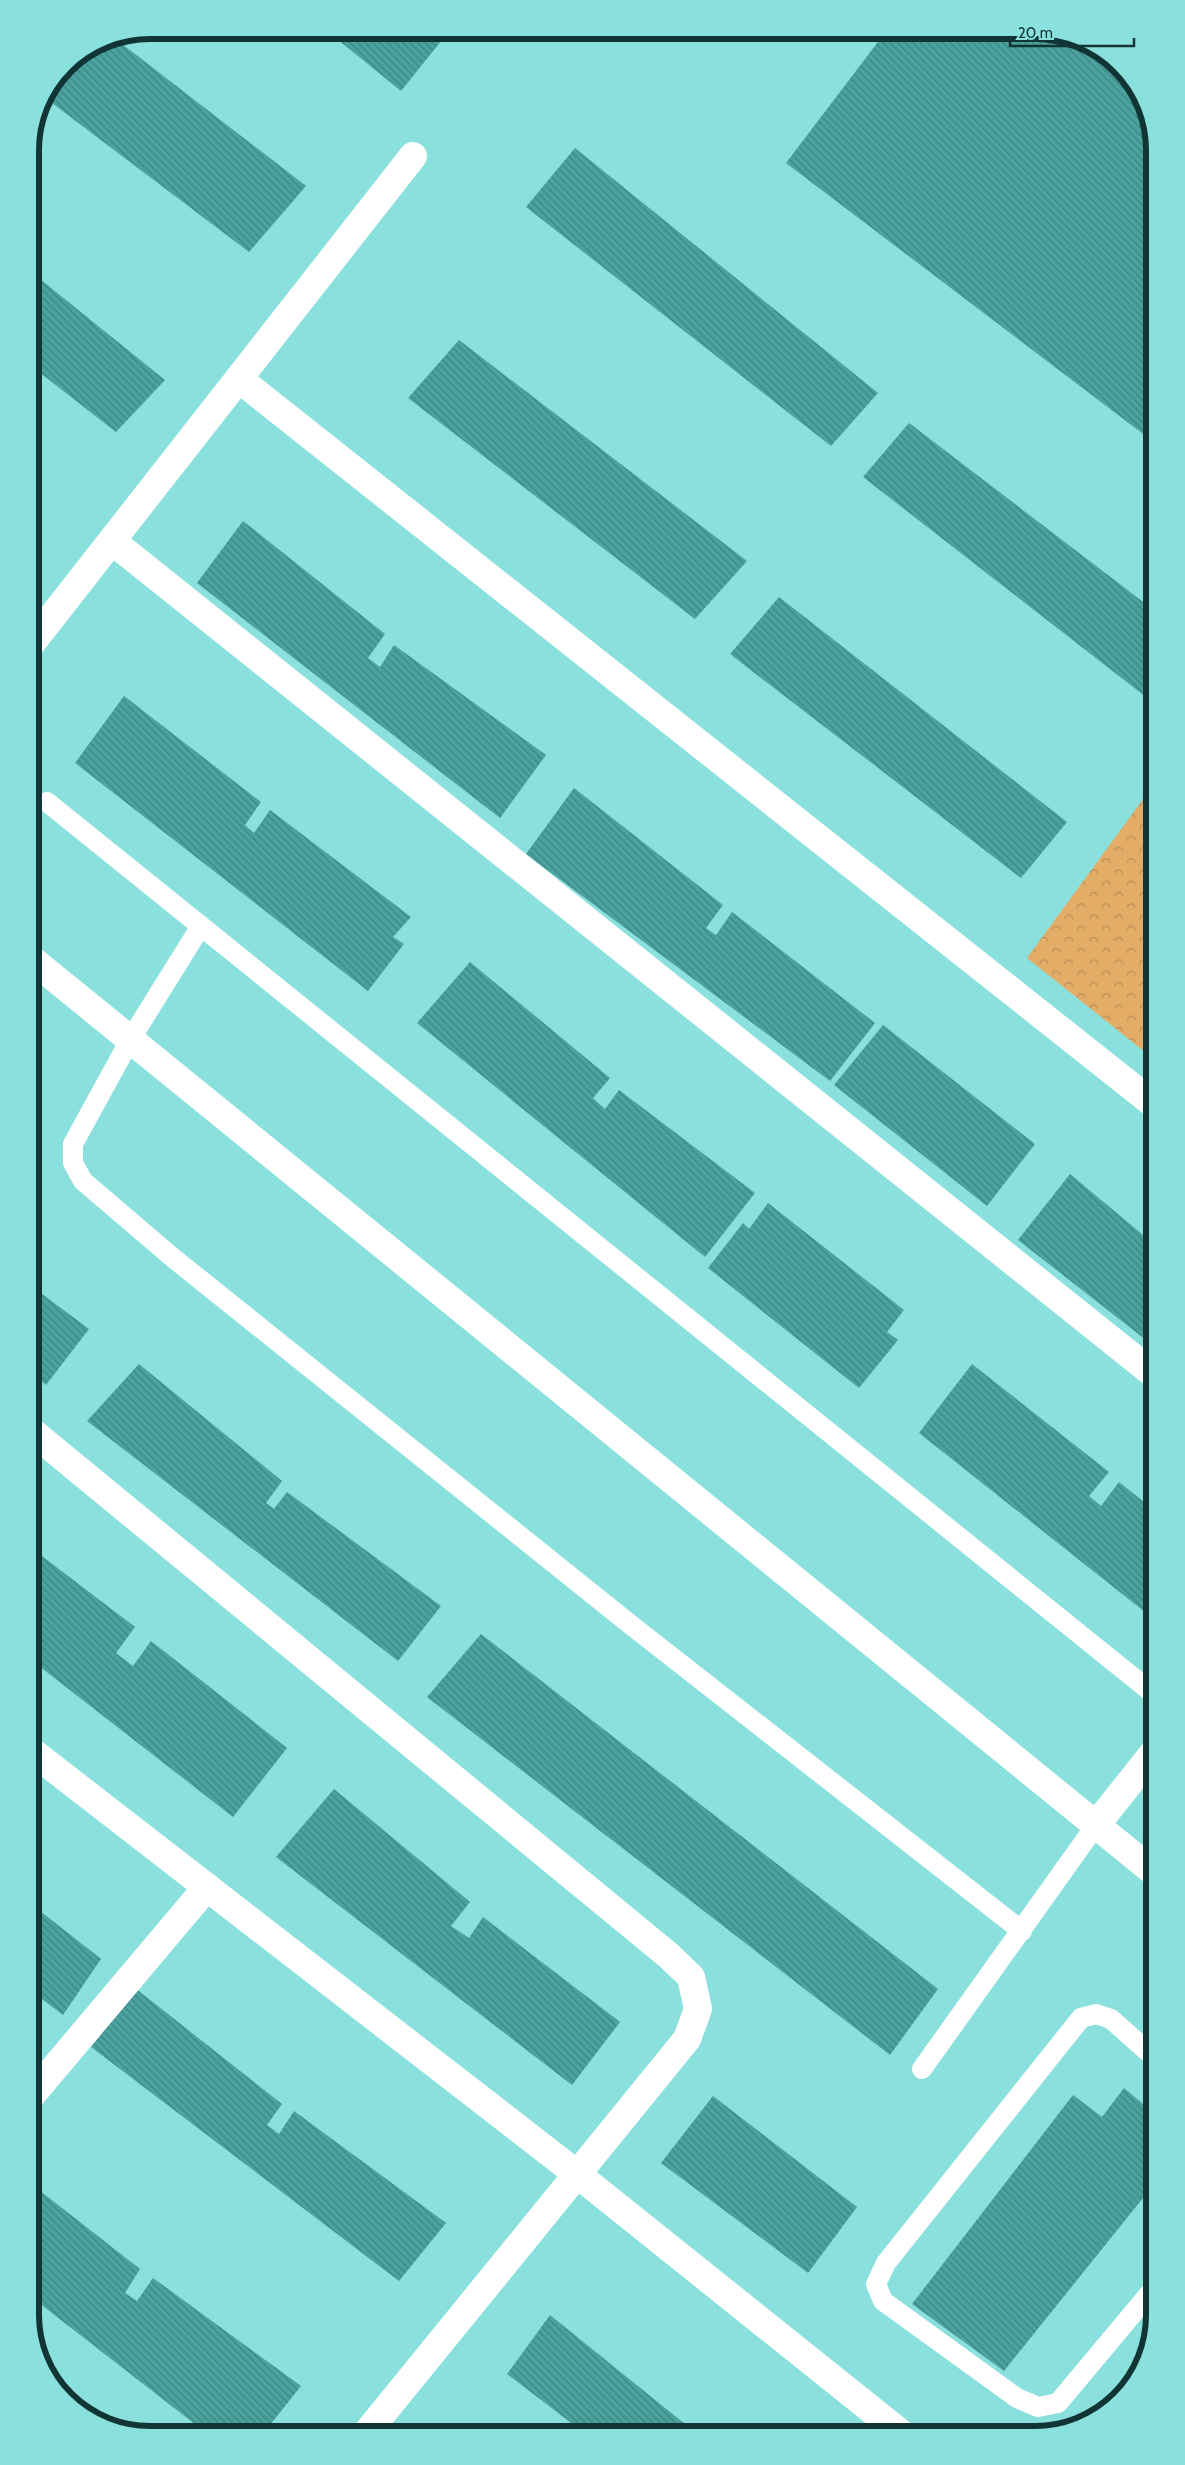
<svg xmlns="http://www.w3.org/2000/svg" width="1185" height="2465" font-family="Cabin,sans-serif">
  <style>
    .park { fill: url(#park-crowns) }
    .building { fill: url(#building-back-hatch) }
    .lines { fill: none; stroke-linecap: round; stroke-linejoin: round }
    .service { stroke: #fff; stroke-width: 20 }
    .minor { stroke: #fff; stroke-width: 28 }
    .rim { fill: none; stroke: #103534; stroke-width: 6 }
  </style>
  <defs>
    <pattern id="park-crowns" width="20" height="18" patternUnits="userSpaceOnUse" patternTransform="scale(1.25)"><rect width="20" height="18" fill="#e3ac67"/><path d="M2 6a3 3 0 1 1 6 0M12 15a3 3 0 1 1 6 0" fill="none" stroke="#b78d56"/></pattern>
    <pattern id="building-back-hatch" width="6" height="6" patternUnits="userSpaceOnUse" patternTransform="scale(1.25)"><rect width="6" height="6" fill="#4ba29e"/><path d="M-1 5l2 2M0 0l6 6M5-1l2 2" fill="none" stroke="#3d8582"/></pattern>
  </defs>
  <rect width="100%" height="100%" fill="#8ae0dc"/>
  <path class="park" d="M 1155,783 L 1155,1060 L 1027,958 Z"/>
  <g class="building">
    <path d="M 326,30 L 450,30 L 401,91 Z"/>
    <path d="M 887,30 L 1044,30 L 1108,55 L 1146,104 L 1155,149 L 1155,443 L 786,163 Z"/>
    <path d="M 113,37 L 306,186 L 249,252 L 44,97 L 65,65 L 104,39 Z"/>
    <path d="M 575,148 L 878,393 L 831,446 L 526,207 Z"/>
    <path d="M 30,271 L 165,380 L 116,432 L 30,365 Z"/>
    <path d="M 459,340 L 747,561 L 695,619 L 408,398 Z"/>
    <path d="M 909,423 L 1155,611 L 1155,704 L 863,477 Z"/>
    <path d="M 243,521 L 385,634 L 368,658 L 380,667 L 394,645 L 546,755 L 500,818 L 197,583 Z"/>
    <path d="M 779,597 L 1067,822 L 1021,878 L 730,654 Z"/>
    <path d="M 124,696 L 261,802 L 245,825 L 254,833 L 270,810 L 411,917 L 393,937 L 404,944 L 368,991 L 75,763 Z"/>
    <path d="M 574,788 L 723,905 L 706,928 L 716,935 L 732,912 L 875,1023 L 830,1081 L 526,854 Z"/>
    <path d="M 470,962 L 610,1078 L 593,1098 L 605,1109 L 619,1090 L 755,1193 L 705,1257 L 417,1023 Z"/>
    <path d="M 883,1025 L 1035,1144 L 987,1206 L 834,1085 Z"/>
    <path d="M 1070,1174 L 1155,1245 L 1155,1347 L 1018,1240 Z"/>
    <path d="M 768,1203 L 904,1310 L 887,1332 L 898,1340 L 859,1388 L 708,1268 L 743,1223 L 749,1229 Z"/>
    <path d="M 30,1285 L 89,1329 L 46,1385 L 30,1372 Z"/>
    <path d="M 139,1364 L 282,1481 L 266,1503 L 274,1509 L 287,1492 L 441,1606 L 398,1661 L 87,1421 Z"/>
    <path d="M 972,1364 L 1109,1472 L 1089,1496 L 1101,1506 L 1119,1482 L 1155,1511 L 1155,1620 L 919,1433 Z"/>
    <path d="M 30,1547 L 135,1627 L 116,1653 L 133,1666 L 151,1641 L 287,1748 L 233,1817 L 30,1659 Z"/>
    <path d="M 481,1634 L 938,1989 L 890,2055 L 427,1697 Z"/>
    <path d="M 334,1789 L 470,1902 L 451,1926 L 469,1938 L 483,1917 L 620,2022 L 572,2085 L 276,1857 Z"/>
    <path d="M 30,1903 L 101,1959 L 63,2015 L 30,1990 Z"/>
    <path d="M 135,1988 L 282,2104 L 267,2125 L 279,2134 L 294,2111 L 446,2223 L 399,2281 L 91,2047 Z"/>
    <path d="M 1124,2088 L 1155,2114 L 1155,2183 L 1004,2371 L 912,2304 L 1073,2095 L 1102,2117 Z"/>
    <path d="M 713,2096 L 857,2207 L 808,2273 L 661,2163 Z"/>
    <path d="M 30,2183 L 140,2269 L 125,2293 L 137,2301 L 153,2278 L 301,2386 L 262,2435 L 209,2435 L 30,2296 Z"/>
    <path d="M 550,2315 L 696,2433 L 695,2435 L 587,2435 L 507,2374 Z"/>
  </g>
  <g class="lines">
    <g class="service">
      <path d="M 47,802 L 1155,1695"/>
      <path d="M 201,926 L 130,1040 L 73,1144 L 73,1163 L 83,1181 L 172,1257 L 631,1625 L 1022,1931"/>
      <path d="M 922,2069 L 1096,1825"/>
      <path d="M 1155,2287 L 1058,2403 L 1038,2407 L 1017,2398 L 883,2301 L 876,2284 L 886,2263 L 1081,2018 L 1096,2014 L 1111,2019 L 1155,2058"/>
    </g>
    <g class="minor">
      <path d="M 239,379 L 1155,1105"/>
      <path d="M 112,541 L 1155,1375"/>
      <path d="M 30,645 L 413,156"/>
      <path d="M 30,958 L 1155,1873"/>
      <path d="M 30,1430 L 668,1955 L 691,1977 L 698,2009 L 687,2039 L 365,2435"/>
      <path d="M 30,1750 L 577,2174 L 903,2435"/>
      <path d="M 1096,1825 L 1155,1751"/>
      <path d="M 30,2097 L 207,1887"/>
    </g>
  </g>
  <path d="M0 0H1185V2465H0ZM150 39H1035A111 111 0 0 1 1146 150V2315A111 111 0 0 1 1035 2426H150A111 111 0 0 1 39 2315V150A111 111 0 0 1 150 39Z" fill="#8ae0dc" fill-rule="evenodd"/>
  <path class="rim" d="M150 39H1035A111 111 0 0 1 1146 150V2315A111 111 0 0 1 1035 2426H150A111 111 0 0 1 39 2315V150A111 111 0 0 1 150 39Z"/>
  <path d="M1010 38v8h124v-8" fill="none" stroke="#103534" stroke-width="2.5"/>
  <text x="1018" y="38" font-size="15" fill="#103534" stroke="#8ae0dc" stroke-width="4" paint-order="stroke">20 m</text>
</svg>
